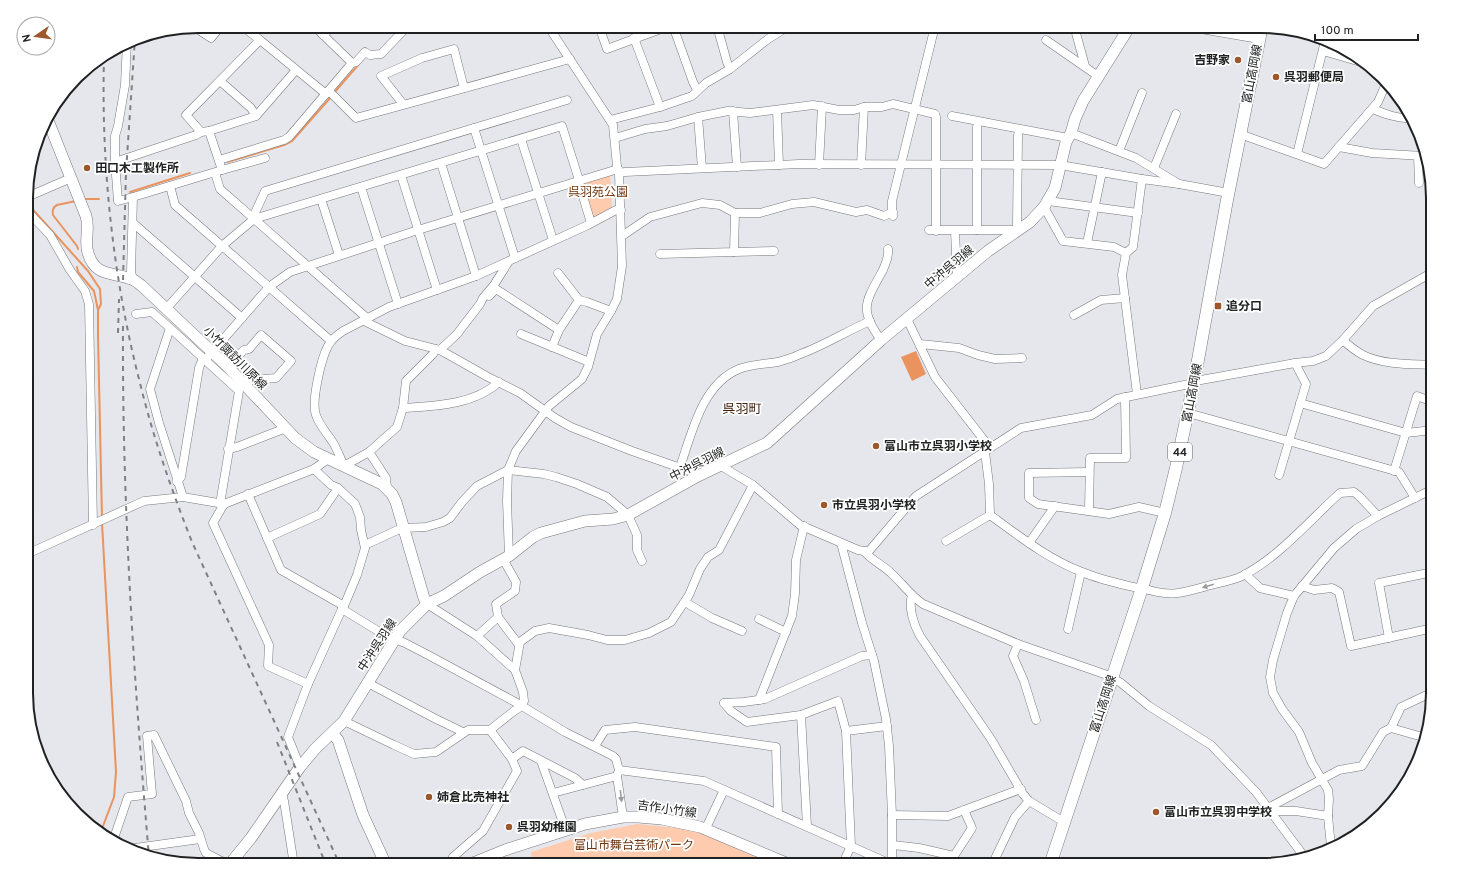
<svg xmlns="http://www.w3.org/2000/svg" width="1459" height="891" font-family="Overpass,'Noto Sans JP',sans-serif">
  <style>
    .green { fill: #fecbae }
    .water { fill: #ea935e }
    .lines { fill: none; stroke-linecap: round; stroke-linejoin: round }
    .stream { stroke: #ea935e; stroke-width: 2 }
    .street-casing { stroke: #77797d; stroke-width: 9 }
    .secondary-casing { stroke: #77797d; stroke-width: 12 }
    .primary-casing { stroke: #77797d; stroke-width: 13 }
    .street { stroke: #fff; stroke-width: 8 }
    .secondary { stroke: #fff; stroke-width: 11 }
    .primary { stroke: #fff; stroke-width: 12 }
    .rail { stroke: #7f8083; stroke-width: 2; stroke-dasharray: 5 5; stroke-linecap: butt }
    .oneway { fill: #9b9b9c }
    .poi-dot { fill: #9c572b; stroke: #fff; stroke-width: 1.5 }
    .labels { text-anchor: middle; stroke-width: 3.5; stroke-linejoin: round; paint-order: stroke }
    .shield { fill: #fff; stroke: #636464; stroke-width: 1 }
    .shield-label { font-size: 11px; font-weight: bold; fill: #202122 }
    .poi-label { font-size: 12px; font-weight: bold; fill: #202122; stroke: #fff; text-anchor: start }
    .street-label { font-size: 12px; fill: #202122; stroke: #fff }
    .park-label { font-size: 12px; fill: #6e360f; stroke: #fff }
    .neighbourhood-label { font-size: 13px; fill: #42210c; stroke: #fff }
    .rim { fill: none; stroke: #202122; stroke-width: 2 }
  </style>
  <rect width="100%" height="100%" fill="#e5e7ec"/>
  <g class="green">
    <path d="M 610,174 L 612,210 L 594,220 L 582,185 L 583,182 Z"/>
    <path d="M 637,824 L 679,828 L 711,836 L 777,865 L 533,865 L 531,852 L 591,833 Z"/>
  </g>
  <path class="water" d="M 916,351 L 926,374 L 912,381 L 901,357 Z"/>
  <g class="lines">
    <g class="stream">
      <path d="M 333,94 L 359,64"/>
      <path d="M 227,162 L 284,145 L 292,141 L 331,97"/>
      <path d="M 130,192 L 190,173"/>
      <path d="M 83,199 L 99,199"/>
      <path d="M 76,201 L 57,205 C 53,207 52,211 53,215 L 77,246 L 78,249"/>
      <path d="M 27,203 L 88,271 L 100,289 L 101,304 L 98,310 L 98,335 L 102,518"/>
      <path d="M 77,267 L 78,272 L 94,291 L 98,310"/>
      <path d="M 100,834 L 114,797 L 116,772 L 102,523"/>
    </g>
    <g class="street-casing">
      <g id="street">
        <path d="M 314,26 L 352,63"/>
        <path d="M 599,26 L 607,49 L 669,26"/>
        <path d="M 673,26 L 693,82 L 697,90"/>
        <path d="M 717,26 L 727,62 L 730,69"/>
        <path d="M 1076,26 L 1076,33 L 1085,66"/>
        <path d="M 194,27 L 211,38 L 221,26"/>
        <path d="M 1129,27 L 1201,29 L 1259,39"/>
        <path d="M 246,29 L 260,40"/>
        <path d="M 323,35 L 333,26"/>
        <path d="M 634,38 L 660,107"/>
        <path d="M 1046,40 L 1098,76"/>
        <path d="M 127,42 L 125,85 L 118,126 L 115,136 L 115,162 L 118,201 L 133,197"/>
        <path d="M 1323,51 L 1364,63"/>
        <path d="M 296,70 L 256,116 L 209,131 L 201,132 L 186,115 L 260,40 L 326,94"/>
        <path d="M 220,81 L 251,108 L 256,116"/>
        <path d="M 329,91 L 356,118 L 570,59"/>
        <path d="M 403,104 L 381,76 L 422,58 L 454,49 L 464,88"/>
        <path d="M 1373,109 C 1385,114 1398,119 1412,118"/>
        <path d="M 777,110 L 779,165"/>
        <path d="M 733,111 L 737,167"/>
        <path d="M 952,116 L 1068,138"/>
        <path d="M 698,117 L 702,168"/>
        <path d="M 936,117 L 936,231"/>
        <path d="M 610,120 L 660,107 L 692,96 L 706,83 L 730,69 L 768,39 L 789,26"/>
        <path d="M 474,128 L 515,258"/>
        <path d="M 1071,133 L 1136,158 L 1179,184 L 1229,193"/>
        <path d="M 1240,134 L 1324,164 L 1378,102 L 1385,86"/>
        <path d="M 615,138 L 645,129 L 667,126 L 698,117 L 728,111 L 750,113 L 813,105 L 839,110 L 854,110 L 864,107 L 882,107 L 893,104 L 935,114"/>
        <path d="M 521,139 L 553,240"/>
        <path d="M 1339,147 L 1372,153 L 1423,156"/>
        <path d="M 1119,151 L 1142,93"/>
        <path d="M 1297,154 L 1325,41"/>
        <path d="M 1418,156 L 1419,183"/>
        <path d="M 219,160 L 284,140 L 289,137 L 352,63 L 356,62 L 365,52 L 370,55 L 381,54 L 404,30 L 411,26"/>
        <path d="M 115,162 L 196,135 L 201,132"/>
        <path d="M 441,163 L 476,276"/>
        <path d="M 819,165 L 822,106"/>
        <path d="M 861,165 L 864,107"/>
        <path d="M 1154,168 L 1176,114"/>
        <path d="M 222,170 L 265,158"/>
        <path d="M 215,173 L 220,189 L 368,319"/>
        <path d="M 619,173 L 625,172 L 799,164 L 1060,165 L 1142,179"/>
        <path d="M 401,175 L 437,290"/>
        <path d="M 578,180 L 591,223"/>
        <path d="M 170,186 L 175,205 L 331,341"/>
        <path d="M 361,187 L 398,304"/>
        <path d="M 27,197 L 71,178"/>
        <path d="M 321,199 L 339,255"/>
        <path d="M 1048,201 L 1138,213"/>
        <path d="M 1044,207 L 1063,241 L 1114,247 L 1126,253"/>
        <path d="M 27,211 L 50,235 L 70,270 L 85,291 L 89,304 L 93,525"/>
        <path d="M 893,216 L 892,208 L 892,201 L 935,26"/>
        <path d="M 254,219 L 254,215 L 265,191 L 567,100"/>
        <path d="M 133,223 L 242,318"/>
        <path d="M 929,230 L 1019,230 L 1017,226 L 1018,135"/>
        <path d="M 977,230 L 977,127"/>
        <path d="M 955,231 L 957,277"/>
        <path d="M 622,236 L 650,217 L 702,203 L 720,205 L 735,213 L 760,213 L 792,204 L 814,202 L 856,212 L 867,210 L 884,216 L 893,212"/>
        <path d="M 1087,243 L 1102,172"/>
        <path d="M 734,252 L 774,251"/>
        <path d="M 660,254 L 734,252 L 735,213"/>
        <path d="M 558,273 L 579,300"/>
        <path d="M 133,279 L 131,272 L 133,197 L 222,170 L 209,131"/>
        <path d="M 489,296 L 496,289 L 559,330"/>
        <path d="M 166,309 L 222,246 L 254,219 L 562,126 L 579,180"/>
        <path d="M 136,314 L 152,312 L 170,328"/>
        <path d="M 1074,315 L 1101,300 L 1125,298"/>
        <path d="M 907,319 L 935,377 L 987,444 L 989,449"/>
        <path d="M 364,321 L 405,341 L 440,350 L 488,377 L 520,393 L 555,418 L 571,427 L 632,451 L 692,472 L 698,476"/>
        <path d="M 521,334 L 589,362"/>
        <path d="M 881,340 C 858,309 866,301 883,270 C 886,262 889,258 888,249"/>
        <path d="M 1343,340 C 1349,346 1356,351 1363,355 C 1384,365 1411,364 1433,365"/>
        <path d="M 920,344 L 959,348 L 978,355 L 995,359 L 1022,358"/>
        <path d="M 552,347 L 559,330 L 579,300 L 587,302 L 611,311"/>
        <path d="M 436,349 L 433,354 L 406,381 L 403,408 L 397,427 L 369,452 L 344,466 C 340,458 337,448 332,441 C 327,433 319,425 316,415 C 311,402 321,359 328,346 C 331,340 337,335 343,331 L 389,307 L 476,276 L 588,225 L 616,210 L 621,210"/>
        <path d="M 440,350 L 457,334 L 480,304 L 483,298 L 494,285 L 509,261"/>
        <path d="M 205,360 L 269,287 L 290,272 L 418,230 L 618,169"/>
        <path d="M 227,366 L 244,350 L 249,349 L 261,335 L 291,361 L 276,378 L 242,381"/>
        <path d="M 1137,394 L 1122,275 L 1126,253 L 1133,247 L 1142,179 L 1179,184"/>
        <path d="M 1300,403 L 1406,433 L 1433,430"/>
        <path d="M 403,408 C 435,406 474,405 499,382"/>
        <path d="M 1188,413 L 1399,472 L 1415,498"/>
        <path d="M 228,449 L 237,447 L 286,428"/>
        <path d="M 369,452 L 386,478 L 387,488"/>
        <path d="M 985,452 L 989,484 L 990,515"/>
        <path d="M 721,466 L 753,485 L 800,525 L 858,550 L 864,551 L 869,551 L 916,496 L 1021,428 L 1092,415 L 1117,399 L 1189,384 L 1201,380 L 1295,363 L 1313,361 L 1326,356 L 1343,340 L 1373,306 L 1433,272"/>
        <path d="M 680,467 C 692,433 702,384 739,369 C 751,364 766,364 778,362 C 785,360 792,358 798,355 C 823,346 845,332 870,321"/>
        <path d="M 314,469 L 331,485 L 338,488 L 355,504 L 360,517 L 361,530 L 365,548 L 357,575 L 344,606"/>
        <path d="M 1394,471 L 1417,396 L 1433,402"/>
        <path d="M 1089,472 L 1029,473 L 1029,498 L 1038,504 L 1109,514 L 1139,507 L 1165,513"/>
        <path d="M 1279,475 L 1306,384 L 1295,363"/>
        <path d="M 177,482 L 181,477 L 199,368 L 203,358"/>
        <path d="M 248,494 L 281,570 L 344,606 L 342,609 L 383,634 L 405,643 L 430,656 L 517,703 L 565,732 L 613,756 L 616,759 L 619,770 L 617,776 L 623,817"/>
        <path d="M 183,497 L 159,423 L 150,389 L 170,328 L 239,391 L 220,504"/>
        <path d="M 224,504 L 213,523 L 269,645 L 268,666 L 308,684"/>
        <path d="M 1089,511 L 1090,458 L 1126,458 L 1125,397"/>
        <path d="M 990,515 C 1019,536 1048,559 1082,572 C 1101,580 1121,584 1141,589"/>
        <path d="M 404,528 L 426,527 L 443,522 L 450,518 L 462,502 L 477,486 L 508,470 L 516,451 L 549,406 L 582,379 L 588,367 L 597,334 L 611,311 L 617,299 L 622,266 L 619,173 L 617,166 L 613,125 L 548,26"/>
        <path d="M 267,538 L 320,514 L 338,488"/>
        <path d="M 946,541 L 990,515"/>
        <path d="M 841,543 L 862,623 L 874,661 L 886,719 L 889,746 L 892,815 L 892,865"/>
        <path d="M 1029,543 L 1055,506"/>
        <path d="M 365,545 L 404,527"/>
        <path d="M 864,551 C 871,560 883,565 891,573 C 902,583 910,595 923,604 L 1018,644 L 1107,675 L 1121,683 L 1149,706 L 1211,745 L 1256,792 L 1303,855"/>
        <path d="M 27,554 L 144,501 L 183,497 L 224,504 L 314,469 L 328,459"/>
        <path d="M 509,556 L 507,501 L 508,470 L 544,474 L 556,477 L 577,484 L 607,497 L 628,515 L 637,535 L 637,550 L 642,561"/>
        <path d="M 1245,574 L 1260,588 L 1294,596"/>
        <path d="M 1302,586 L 1314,590 L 1332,588 L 1339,592 L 1351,646 L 1433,628"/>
        <path d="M 1142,588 C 1170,597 1179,594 1207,586 C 1218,583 1232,581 1242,576 C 1278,558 1310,520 1340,493 L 1354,492 L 1359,496 L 1378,516"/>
        <path d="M 912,595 C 908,608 914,625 920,636 L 991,739 L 1023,794 L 1029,801 L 1064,822"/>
        <path d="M 685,602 L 712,618 L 742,631"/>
        <path d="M 427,604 L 477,636 L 515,670"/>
        <path d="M 498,617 L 519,645"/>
        <path d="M 759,619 L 786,632"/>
        <path d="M 1068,629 L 1081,572"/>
        <path d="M 477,636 L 498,617 L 496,604 L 515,591 L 516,582 L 503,559"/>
        <path d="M 1389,638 L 1379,583 L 1433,572"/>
        <path d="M 1018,644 L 1013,656 L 1024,681 L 1036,720"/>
        <path d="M 368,683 L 434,718 L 463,732"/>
        <path d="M 759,700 L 792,616 L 795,594 L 796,560 L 804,526"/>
        <path d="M 724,703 L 731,711 L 747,722 L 801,715 L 838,701 L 846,731 L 851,846 L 842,865"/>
        <path d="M 724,703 L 744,702 L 765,699 L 862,656 L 872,655"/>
        <path d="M 801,715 L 807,826"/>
        <path d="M 344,721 L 394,745 L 414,754 L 436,752 L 468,730 L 490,730 L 514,711 L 522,706 L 524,701 L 523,692 L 515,670 L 520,642 L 535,631 L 549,628 L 588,635 L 607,640 L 625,640 L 649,633 L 671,622 L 689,595 L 700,569 L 708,557 L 719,550 L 753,485"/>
        <path d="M 1391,728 L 1426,738"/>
        <path d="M 846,731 L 887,726"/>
        <path d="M 595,746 L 605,730 L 635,727 L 776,747 L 778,814"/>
        <path d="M 512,759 L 523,751 L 575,778 L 583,785 L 617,776"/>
        <path d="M 541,761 L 566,831"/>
        <path d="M 300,767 L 288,737 L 308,684 L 342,609"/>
        <path d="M 619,770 L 704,781 L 884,861 L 892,863"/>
        <path d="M 553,793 L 583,785"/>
        <path d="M 282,794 L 284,801 L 294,865"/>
        <path d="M 1268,808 L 1339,770 L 1362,766 L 1383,732 L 1391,728 L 1401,707 L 1433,692"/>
        <path d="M 1271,811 L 1296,811 L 1328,816"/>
        <path d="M 892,815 L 948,816 L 1021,789"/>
        <path d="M 706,828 L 724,790"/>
        <path d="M 113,841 L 128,797 L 152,794 L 147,736 L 154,735 L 186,801 L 189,813 L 199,833 L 204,849 L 206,853 L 229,865"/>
        <path d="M 893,845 L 919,848 L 954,856"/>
        <path d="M 1331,847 L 1328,816 L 1329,799 L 1328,790 L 1312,763 L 1299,732 L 1282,709 L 1273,693 L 1270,677 L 1273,660 L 1287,613 L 1294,596 L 1334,548 L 1356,529 L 1378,516 L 1433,489"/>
        <path d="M 128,849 L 200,839"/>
        <path d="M 457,865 L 453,857 L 483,831 L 517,771 L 512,759 L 490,730"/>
        <path d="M 952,865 L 954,856 L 972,828 L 964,810"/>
        <path d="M 992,865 L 1015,817 L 1029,801"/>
      </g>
    </g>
    <g class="secondary-casing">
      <g id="secondary">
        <path d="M 47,118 L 86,216 C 90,229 84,241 88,253 C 95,277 113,272 131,279 C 135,280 138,283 142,286 L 227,366 L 295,438 L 314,452 L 382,484 L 392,494 L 396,502 L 424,598 L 427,604"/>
        <path d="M 332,733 L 338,740 L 363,815 L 386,865"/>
        <path d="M 229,865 L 251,838 L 300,767 L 315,749 L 344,721 L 400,631 L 427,604 L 444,596 L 480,572 L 509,556 L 533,537 L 541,533 L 585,521 L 613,519 L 628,515 L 698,476 L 767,443 L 881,340 L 988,251 L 1030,222 L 1044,207 L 1055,188 L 1066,142 L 1071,133 L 1075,119 L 1083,101 L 1130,26"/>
        <path d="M 468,865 L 505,850 L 585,824 L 623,817 L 638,817 L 662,819 L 700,827 L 791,865"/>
      </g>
    </g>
    <g class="primary-casing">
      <path id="primary" d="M 1050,865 L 1142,588 L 1165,513 L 1176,468 L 1194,382 L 1227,200 L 1262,26"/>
    </g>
    <use href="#street" class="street"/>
    <use href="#secondary" class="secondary"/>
    <use href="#primary" class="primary"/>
    <g class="rail">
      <path d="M 104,57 C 101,167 113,280 141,387 C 154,440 172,491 192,542 L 340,865"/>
      <path d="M 123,280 L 126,172 L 135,38"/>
      <path d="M 123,326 C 122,504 134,680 149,857"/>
      <path d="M 118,333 L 119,299"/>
      <path d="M 277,742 L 326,865"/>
    </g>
  </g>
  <defs><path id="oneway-solid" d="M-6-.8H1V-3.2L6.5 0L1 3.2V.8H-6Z"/></defs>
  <g class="oneway">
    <use href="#oneway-solid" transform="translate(1208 586) rotate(164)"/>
    <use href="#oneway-solid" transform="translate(621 796) rotate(83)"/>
  </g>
  <g class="poi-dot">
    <circle cx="1238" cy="60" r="4"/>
    <circle cx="1276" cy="77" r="4"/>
    <circle cx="87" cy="168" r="4"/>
    <rect x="1214" y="302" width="8" height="8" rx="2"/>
    <circle cx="876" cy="446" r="4"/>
    <circle cx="824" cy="505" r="4"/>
    <circle cx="429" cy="797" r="4"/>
    <circle cx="1156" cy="812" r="4"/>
    <circle cx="509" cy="827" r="4"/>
  </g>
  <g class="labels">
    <rect class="shield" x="1168" y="443" width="24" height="18" rx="3"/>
    <g class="shield-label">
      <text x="1180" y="456">44</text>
    </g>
    <g class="poi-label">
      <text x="1230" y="64" text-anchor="end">吉野家</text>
      <text x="1284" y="81">呉羽郵便局</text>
      <text x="95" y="172">田口木工製作所</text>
      <text x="1226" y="310">追分口</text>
      <text x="884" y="450">富山市立呉羽小学校</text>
      <text x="832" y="509">市立呉羽小学校</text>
      <text x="437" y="801">姉倉比売神社</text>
      <text x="1164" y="816">富山市立呉羽中学校</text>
      <text x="517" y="831">呉羽幼稚園</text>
    </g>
    <g class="street-label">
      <text transform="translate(1252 74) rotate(-79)" y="4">富山高岡線</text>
      <text transform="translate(949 267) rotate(-40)" y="4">中沖呉羽線</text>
      <text transform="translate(235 358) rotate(45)" y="4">小竹諏訪川原線</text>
      <text transform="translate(1192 393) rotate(-79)" y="4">富山高岡線</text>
      <text transform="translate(697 464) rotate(-27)" y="4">中沖呉羽線</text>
      <text transform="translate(377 645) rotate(-57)" y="4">中沖呉羽線</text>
      <text transform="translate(1103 704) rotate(-72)" y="4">富山高岡線</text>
      <text transform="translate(667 809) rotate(8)" y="4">吉作小竹線</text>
    </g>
    <g class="park-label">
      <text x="598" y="196">呉羽苑公園</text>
      <text x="634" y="849">富山市舞台芸術パーク</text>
    </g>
    <g class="neighbourhood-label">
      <text x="742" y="413">呉羽町</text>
    </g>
  </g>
  <path d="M0 0H1459V891H0ZM198 33H1261A165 165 0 0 1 1426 198V693A165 165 0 0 1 1261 858H198A165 165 0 0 1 33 693V198A165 165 0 0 1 198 33Z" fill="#fff" fill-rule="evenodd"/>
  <path class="rim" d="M198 33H1261A165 165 0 0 1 1426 198V693A165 165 0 0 1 1261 858H198A165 165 0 0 1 33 693V198A165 165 0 0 1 198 33Z"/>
  <g transform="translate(36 36) rotate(257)"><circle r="19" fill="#ffffff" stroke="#a6a6a7"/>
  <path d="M0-3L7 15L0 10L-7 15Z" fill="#9c572b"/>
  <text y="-6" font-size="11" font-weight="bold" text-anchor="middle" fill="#202122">N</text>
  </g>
  <path d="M1315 34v6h103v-6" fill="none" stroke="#202122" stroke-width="2"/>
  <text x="1321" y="34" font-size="12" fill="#202122" stroke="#ffffff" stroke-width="3" paint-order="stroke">100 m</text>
</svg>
